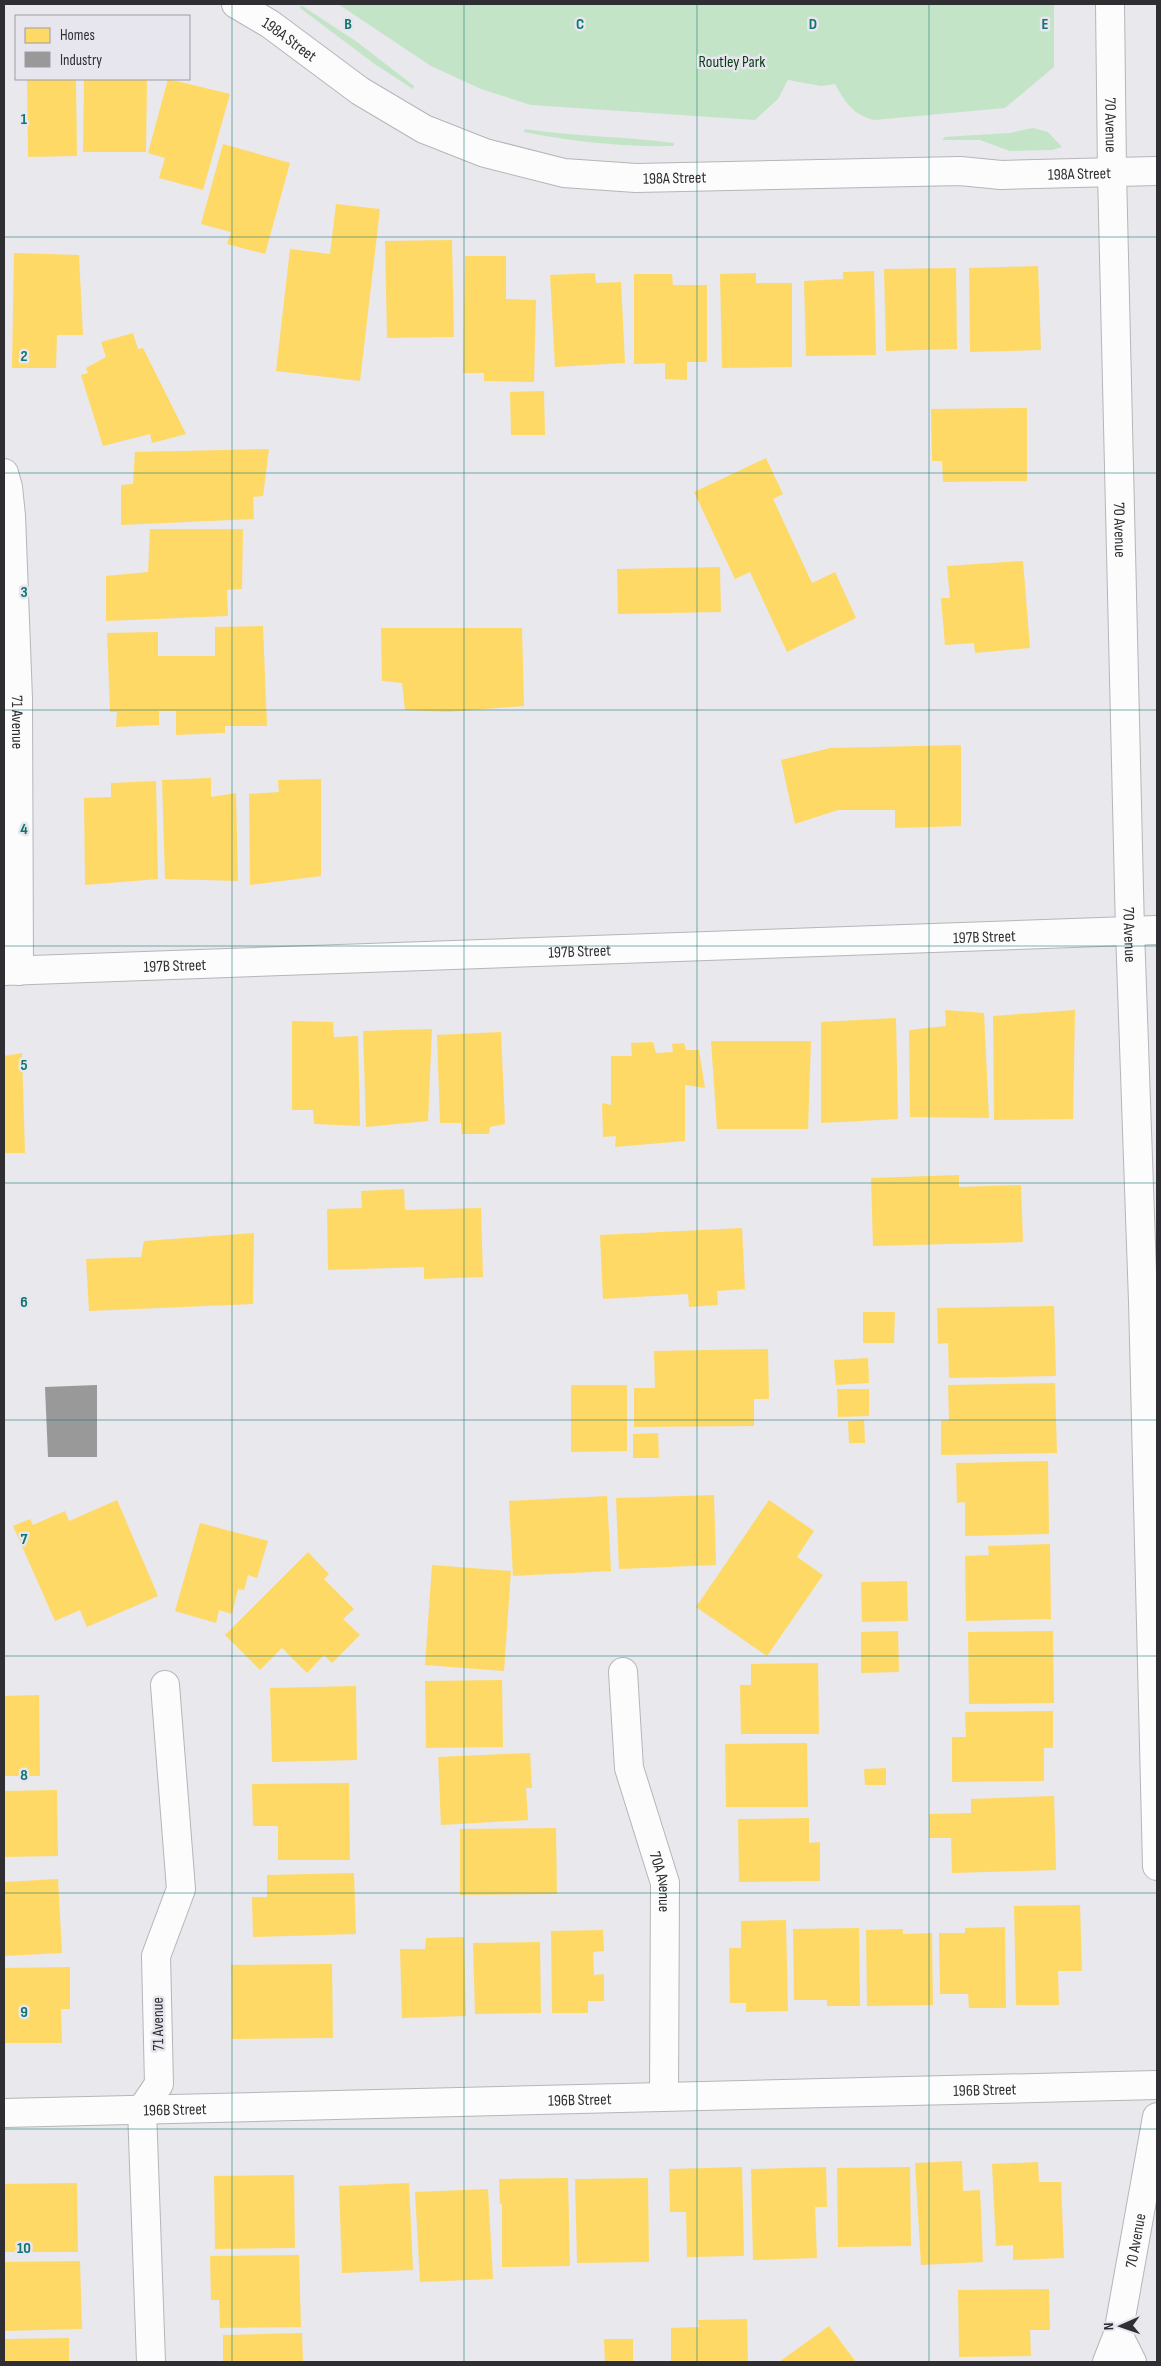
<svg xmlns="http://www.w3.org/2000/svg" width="1161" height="2366" font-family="'Sofia Sans Condensed',sans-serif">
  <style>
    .green { fill: #c4e4c7 }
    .homes { fill: #ffd966 }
    .industry { fill: #999 }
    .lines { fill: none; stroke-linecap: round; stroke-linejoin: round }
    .street-casing { stroke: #b6b6b9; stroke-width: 30 }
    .secondary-casing { stroke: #b6b6b9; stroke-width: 30 }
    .street { stroke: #fcfcfc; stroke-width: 28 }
    .secondary { stroke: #fcfcfc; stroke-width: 28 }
    .grid { fill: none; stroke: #0f766e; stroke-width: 1; stroke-opacity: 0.55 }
    .labels { text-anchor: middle; stroke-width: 5; stroke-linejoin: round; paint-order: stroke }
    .street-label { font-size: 16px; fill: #2f2e32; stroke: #e7e6ef }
    .park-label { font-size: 16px; fill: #073b10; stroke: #e7e6ef }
    .grid-label { font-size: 16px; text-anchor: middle; font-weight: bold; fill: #0f766e; stroke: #e7e6ef; stroke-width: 5; stroke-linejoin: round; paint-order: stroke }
  </style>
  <rect width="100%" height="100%" fill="#e8e8ed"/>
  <g class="green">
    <path d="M 338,4 L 1054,4 L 1054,67 L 1005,108 L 874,120 C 853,115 845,102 835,84 L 821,86 L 788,80 L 778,99 L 755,120 L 531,105 L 481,89 L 431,66 Z"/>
    <path d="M 301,5 L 357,42 L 414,86 L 413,89 L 376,65 L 300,8 Z"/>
    <path d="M 1033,128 L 1048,132 L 1062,147 L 1052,150 L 1010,151 L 980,140 L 943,140 L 944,137 L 1009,133 Z"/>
    <path d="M 525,129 C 574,137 624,136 674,143 L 674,146 C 623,147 574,142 524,132 Z"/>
  </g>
  <g class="homes">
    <path d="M 27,79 L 76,79 L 77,156 L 28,157 Z"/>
    <path d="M 84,79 L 147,79 L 146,152 L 83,152 Z"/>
    <path d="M 168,79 L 230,94 L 203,190 L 159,178 L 165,158 L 148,153 Z"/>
    <path d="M 223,144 L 290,163 L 265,254 L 227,244 L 231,232 L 201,224 Z"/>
    <path d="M 336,204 L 380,209 L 360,381 L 276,371 L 290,249 L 330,254 Z"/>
    <path d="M 452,240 L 454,337 L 387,338 L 385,241 Z"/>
    <path d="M 14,253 L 79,255 L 83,335 L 57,335 L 56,368 L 12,368 Z"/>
    <path d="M 465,256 L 506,256 L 506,299 L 536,300 L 534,382 L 484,381 L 484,373 L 463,373 Z"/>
    <path d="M 1038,266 L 1041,350 L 970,352 L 969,268 Z"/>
    <path d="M 956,268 L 957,349 L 886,351 L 884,269 Z"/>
    <path d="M 874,271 L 876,355 L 806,356 L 804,281 L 843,279 L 843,272 Z"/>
    <path d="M 595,273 L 596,283 L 621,282 L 625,363 L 555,367 L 550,275 Z"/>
    <path d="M 756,273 L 756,283 L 792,283 L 792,367 L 722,368 L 720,274 Z"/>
    <path d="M 634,274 L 672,274 L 673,285 L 707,285 L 707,362 L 687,362 L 687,380 L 665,379 L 665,363 L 634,364 Z"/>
    <path d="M 133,333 L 138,349 L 143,348 L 186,434 L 152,443 L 150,434 L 103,446 L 81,375 L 88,373 L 86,368 L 106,357 L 101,342 Z"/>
    <path d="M 544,391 L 545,435 L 511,435 L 510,392 Z"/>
    <path d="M 1027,408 L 1027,481 L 943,482 L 942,461 L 932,461 L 931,409 Z"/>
    <path d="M 269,449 L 263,496 L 253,497 L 254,519 L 121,525 L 121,485 L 133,484 L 135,452 Z"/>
    <path d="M 766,458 L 783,494 L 773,499 L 812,583 L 835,572 L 856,618 L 787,652 L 750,572 L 735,579 L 694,492 Z"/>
    <path d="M 150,529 L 243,529 L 242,589 L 227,590 L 228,616 L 106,621 L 106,576 L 148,572 Z"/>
    <path d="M 1023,561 L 1030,648 L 975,653 L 974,643 L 945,645 L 941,598 L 950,598 L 947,566 Z"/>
    <path d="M 720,567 L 721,612 L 618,614 L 617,569 Z"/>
    <path d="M 263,626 L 267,726 L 225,726 L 225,733 L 176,735 L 176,711 L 159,711 L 159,725 L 116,727 L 117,712 L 110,712 L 107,633 L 158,632 L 158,656 L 215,656 L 215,627 Z"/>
    <path d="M 381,628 L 522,628 L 524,706 L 448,712 L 405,710 L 402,683 L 382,681 Z"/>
    <path d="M 961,745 L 961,826 L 895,828 L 895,810 L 838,810 L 795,824 L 781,760 L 830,748 Z"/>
    <path d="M 211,778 L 211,797 L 236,793 L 238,881 L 165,879 L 162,780 Z"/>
    <path d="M 321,779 L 321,876 L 250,885 L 249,794 L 279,792 L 278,780 Z"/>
    <path d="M 156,781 L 158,879 L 85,885 L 84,798 L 111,797 L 111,783 Z"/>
    <path d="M 945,1010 L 984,1013 L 989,1118 L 910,1117 L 909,1030 L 946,1026 Z"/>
    <path d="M 1075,1010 L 1073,1119 L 994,1120 L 993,1016 Z"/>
    <path d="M 896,1018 L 898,1119 L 821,1123 L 821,1022 Z"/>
    <path d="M 292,1021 L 333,1022 L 334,1037 L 358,1036 L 360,1126 L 314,1124 L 313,1110 L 292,1110 Z"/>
    <path d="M 432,1029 L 428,1121 L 366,1127 L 363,1031 Z"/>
    <path d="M 501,1032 L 505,1124 L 490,1127 L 489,1134 L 462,1134 L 461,1123 L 440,1123 L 437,1035 Z"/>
    <path d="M 711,1041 L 811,1041 L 808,1129 L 717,1129 Z"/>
    <path d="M 653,1042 L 656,1053 L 673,1052 L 672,1044 L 684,1043 L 686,1050 L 699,1050 L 705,1088 L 685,1085 L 685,1141 L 615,1147 L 616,1136 L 603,1137 L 602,1103 L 611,1105 L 611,1056 L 632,1056 L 631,1043 Z"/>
    <path d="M 22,1053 L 25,1153 L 4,1153 L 4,1056 Z"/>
    <path d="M 959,1175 L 959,1187 L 1021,1185 L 1023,1242 L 873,1246 L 871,1178 Z"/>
    <path d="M 404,1189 L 405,1210 L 481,1208 L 483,1277 L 424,1279 L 424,1267 L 328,1270 L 327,1209 L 362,1208 L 361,1191 Z"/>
    <path d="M 742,1228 L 745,1289 L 717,1291 L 718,1305 L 689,1307 L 688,1294 L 603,1299 L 600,1235 Z"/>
    <path d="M 254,1233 L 253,1304 L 89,1311 L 86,1259 L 141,1257 L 144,1241 Z"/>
    <path d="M 1054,1306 L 1056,1376 L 949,1378 L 948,1343 L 938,1344 L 937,1308 Z"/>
    <path d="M 863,1312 L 895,1312 L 894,1343 L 863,1343 Z"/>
    <path d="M 768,1349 L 769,1399 L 754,1399 L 754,1426 L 634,1427 L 634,1388 L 655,1388 L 654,1351 Z"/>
    <path d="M 868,1358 L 869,1383 L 836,1385 L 834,1360 Z"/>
    <path d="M 1055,1383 L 1057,1453 L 941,1455 L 941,1421 L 949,1420 L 948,1385 Z"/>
    <path d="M 571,1385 L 627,1385 L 627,1451 L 571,1452 Z"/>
    <path d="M 837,1389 L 869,1389 L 869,1416 L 838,1417 Z"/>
    <path d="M 864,1420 L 865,1443 L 849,1443 L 848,1421 Z"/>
    <path d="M 658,1433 L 659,1458 L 633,1458 L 633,1434 Z"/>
    <path d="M 1048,1461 L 1049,1534 L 965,1536 L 965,1502 L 957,1503 L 956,1463 Z"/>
    <path d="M 714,1495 L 716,1565 L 619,1569 L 616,1498 Z"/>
    <path d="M 607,1496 L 611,1571 L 513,1576 L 509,1501 Z"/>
    <path d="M 117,1500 L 158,1596 L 87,1627 L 80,1610 L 55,1621 L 13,1526 L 30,1519 L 33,1525 L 65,1511 L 69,1521 Z"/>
    <path d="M 769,1500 L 814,1531 L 797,1557 L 823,1575 L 767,1656 L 696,1607 Z"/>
    <path d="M 200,1523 L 268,1541 L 257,1578 L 248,1575 L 244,1590 L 238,1589 L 232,1614 L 219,1610 L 216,1623 L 175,1611 Z"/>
    <path d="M 1050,1544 L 1051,1619 L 966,1621 L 965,1556 L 989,1555 L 988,1546 Z"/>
    <path d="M 308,1552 L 329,1574 L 324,1579 L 354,1609 L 343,1619 L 360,1635 L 332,1663 L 324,1655 L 307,1673 L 282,1648 L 260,1670 L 225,1635 Z"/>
    <path d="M 432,1565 L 511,1571 L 504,1671 L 425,1665 Z"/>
    <path d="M 907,1581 L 908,1621 L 862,1622 L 861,1582 Z"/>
    <path d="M 898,1631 L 899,1672 L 861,1673 L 861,1632 Z"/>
    <path d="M 1053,1631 L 1054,1703 L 969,1704 L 968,1632 Z"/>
    <path d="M 818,1663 L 819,1734 L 741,1734 L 740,1685 L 751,1685 L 751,1664 Z"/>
    <path d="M 502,1680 L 503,1747 L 426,1748 L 425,1681 Z"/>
    <path d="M 356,1686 L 357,1760 L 272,1762 L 270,1688 Z"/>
    <path d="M 39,1695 L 40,1776 L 4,1776 L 4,1696 Z"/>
    <path d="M 1053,1711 L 1053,1748 L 1044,1748 L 1044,1781 L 952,1782 L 952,1737 L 966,1737 L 965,1712 Z"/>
    <path d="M 807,1743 L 808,1807 L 726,1807 L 725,1744 Z"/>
    <path d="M 530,1753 L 532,1788 L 526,1788 L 528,1820 L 441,1825 L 438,1757 Z"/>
    <path d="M 886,1768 L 886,1785 L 865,1785 L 864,1769 Z"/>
    <path d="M 349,1783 L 350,1860 L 278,1860 L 278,1826 L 253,1826 L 252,1784 Z"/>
    <path d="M 57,1790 L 58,1856 L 4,1857 L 4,1791 Z"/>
    <path d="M 1054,1796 L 1056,1870 L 952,1873 L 951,1838 L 929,1838 L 929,1814 L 971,1813 L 971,1799 Z"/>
    <path d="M 809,1818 L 809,1843 L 820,1842 L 820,1881 L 739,1882 L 738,1819 Z"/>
    <path d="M 556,1828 L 557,1894 L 460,1895 L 460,1829 Z"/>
    <path d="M 354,1873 L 356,1934 L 253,1937 L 252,1897 L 267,1897 L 267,1875 Z"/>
    <path d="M 58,1879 L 62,1953 L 4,1956 L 4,1882 Z"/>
    <path d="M 1080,1905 L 1082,1971 L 1058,1971 L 1059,2005 L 1016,2005 L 1014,1906 Z"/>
    <path d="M 786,1920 L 788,2011 L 746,2012 L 746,2003 L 730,2003 L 729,1948 L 741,1948 L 741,1921 Z"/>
    <path d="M 1005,1927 L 1006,2008 L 969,2008 L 968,1994 L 940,1994 L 939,1933 L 965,1933 L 965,1928 Z"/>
    <path d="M 859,1928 L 860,2006 L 827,2006 L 827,2000 L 794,2000 L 793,1929 Z"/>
    <path d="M 903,1929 L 903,1934 L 932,1933 L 933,2005 L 867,2006 L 866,1930 Z"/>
    <path d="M 603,1930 L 604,1951 L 593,1952 L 594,1975 L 604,1974 L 604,2001 L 588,2001 L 588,2013 L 552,2013 L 551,1931 Z"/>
    <path d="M 464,1937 L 466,2016 L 402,2018 L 400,1949 L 425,1949 L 426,1938 Z"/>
    <path d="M 540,1942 L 541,2013 L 475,2014 L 473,1943 Z"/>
    <path d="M 332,1964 L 333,2038 L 232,2039 L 231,1965 Z"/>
    <path d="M 70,1967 L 70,2009 L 61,2009 L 62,2043 L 4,2043 L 4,1968 Z"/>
    <path d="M 962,2161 L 963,2191 L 980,2190 L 983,2262 L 921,2265 L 915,2163 Z"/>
    <path d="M 1038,2162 L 1039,2182 L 1061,2182 L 1064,2258 L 1013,2260 L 1013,2245 L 996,2246 L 992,2164 Z"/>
    <path d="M 742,2167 L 744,2256 L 687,2257 L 686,2212 L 670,2212 L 669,2169 Z"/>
    <path d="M 826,2167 L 827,2207 L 815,2207 L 817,2258 L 753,2260 L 751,2169 Z"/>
    <path d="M 910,2167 L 911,2246 L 838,2247 L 837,2168 Z"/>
    <path d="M 294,2175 L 295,2248 L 215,2249 L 214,2176 Z"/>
    <path d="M 568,2178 L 570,2266 L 502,2267 L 502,2204 L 500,2204 L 499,2179 Z"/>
    <path d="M 648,2178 L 649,2262 L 577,2263 L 575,2179 Z"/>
    <path d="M 77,2183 L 78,2252 L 4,2252 L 4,2184 Z"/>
    <path d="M 409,2183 L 413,2270 L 342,2273 L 339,2186 Z"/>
    <path d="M 488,2189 L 493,2279 L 420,2282 L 415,2192 Z"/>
    <path d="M 299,2255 L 301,2327 L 220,2328 L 219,2300 L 211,2300 L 210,2256 Z"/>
    <path d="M 80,2261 L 82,2329 L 4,2331 L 4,2262 Z"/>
    <path d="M 1049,2289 L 1050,2330 L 1030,2330 L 1031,2356 L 959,2357 L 958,2290 Z"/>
    <path d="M 747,2319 L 748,2362 L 671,2362 L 671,2328 L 699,2327 L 698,2320 Z"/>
    <path d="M 829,2326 L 856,2362 L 779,2362 Z"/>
    <path d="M 302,2333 L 303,2362 L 223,2362 L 223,2335 Z"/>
    <path d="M 69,2338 L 69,2362 L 4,2362 L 4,2339 Z"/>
    <path d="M 604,2339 L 633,2339 L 633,2362 L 605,2362 Z"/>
  </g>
  <path class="industry" d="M 97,1385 L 97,1457 L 48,1457 L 45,1387 Z"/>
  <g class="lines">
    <g class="street-casing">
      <g id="street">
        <path id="s1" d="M 4,473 L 8,487 L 11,516 L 18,699 L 19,971"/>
        <path id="s2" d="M 4,971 L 1157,930"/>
        <path id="s3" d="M 623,1672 L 629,1768 L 665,1883 L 664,2097"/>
        <path d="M 151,2362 L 142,2109 L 159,2084 L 156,1956 L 181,1889 L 165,1685"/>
      </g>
    </g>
    <g class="secondary-casing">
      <g id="secondary">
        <path id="s4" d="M 236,4 L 270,24 L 360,91 L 424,129 L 485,153 L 564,173 L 636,178 L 960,171 L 1001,175 L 1157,171"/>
        <path id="s5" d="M 1110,4 L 1112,172 L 1130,931 L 1143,1301 L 1157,1866"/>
        <path id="s6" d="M 4,2113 L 1157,2085"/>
        <path d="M 1118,2334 L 1132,2362"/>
        <path id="s7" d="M 1107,2362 L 1118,2334 L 1157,2117"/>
      </g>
    </g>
    <use href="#street" class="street"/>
    <use href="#secondary" class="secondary"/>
  </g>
  <path class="grid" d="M 232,4 L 232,2362M 464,4 L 464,2362M 697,4 L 697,2362M 929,4 L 929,2362M 4,237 L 1157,237M 4,473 L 1157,473M 4,710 L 1157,710M 4,946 L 1157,946M 4,1183 L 1157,1183M 4,1420 L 1157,1420M 4,1656 L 1157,1656M 4,1893 L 1157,1893M 4,2129 L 1157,2129"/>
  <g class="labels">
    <g class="street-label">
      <text dy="6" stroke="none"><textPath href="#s4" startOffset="64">198A Street</textPath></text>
      <text dy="6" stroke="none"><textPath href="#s5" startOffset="121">70 Avenue</textPath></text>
      <text dy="6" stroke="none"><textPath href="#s4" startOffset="889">198A Street</textPath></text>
      <text dy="6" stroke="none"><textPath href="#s4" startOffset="484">198A Street</textPath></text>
      <text dy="6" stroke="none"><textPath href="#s5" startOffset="526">70 Avenue</textPath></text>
      <text dy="6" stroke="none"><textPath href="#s1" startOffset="250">71 Avenue</textPath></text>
      <text dy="6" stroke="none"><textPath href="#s5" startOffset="931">70 Avenue</textPath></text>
      <text dy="6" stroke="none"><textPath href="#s2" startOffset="981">197B Street</textPath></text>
      <text dy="6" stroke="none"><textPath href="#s2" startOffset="576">197B Street</textPath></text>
      <text dy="6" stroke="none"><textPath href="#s2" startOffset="171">197B Street</textPath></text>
      <text dy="6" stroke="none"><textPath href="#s3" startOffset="215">70A Avenue</textPath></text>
      <text transform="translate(157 2024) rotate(-91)" y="6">71 Avenue</text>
      <text dy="6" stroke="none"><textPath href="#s6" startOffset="981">196B Street</textPath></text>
      <text dy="6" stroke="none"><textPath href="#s6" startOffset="576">196B Street</textPath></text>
      <text dy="6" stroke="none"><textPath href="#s6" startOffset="171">196B Street</textPath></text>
      <text dy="6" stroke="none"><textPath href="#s7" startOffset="125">70 Avenue</textPath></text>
    </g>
    <g class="park-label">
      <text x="732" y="67">Routley Park</text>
    </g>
  </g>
  <g class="grid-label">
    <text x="348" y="29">B</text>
    <text x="580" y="29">C</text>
    <text x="813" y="29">D</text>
    <text x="1045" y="29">E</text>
    <text x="24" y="124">1</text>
    <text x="24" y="361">2</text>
    <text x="24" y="597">3</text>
    <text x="24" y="834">4</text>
    <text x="24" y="1070">5</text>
    <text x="24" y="1307">6</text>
    <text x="24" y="1544">7</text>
    <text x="24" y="1780">8</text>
    <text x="24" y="2017">9</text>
    <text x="24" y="2253">10</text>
  </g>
  <rect width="1161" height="2366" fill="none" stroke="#2f2e32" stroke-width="10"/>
  <rect x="15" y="15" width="175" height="65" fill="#e7e6ef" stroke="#9d9ca3"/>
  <rect x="25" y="28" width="25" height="15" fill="#ffd966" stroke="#9d9ca3"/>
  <text x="60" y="40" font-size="15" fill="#2f2e32">Homes</text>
  <rect x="25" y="52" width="25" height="15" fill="#999999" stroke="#9d9ca3"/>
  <text x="60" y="65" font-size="15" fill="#2f2e32">Industry</text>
  <g transform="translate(1121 2326) rotate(268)" stroke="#e7e6ef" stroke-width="4" paint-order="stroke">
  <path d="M0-4L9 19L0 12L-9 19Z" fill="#2f2e32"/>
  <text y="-8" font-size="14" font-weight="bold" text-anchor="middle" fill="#2f2e32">N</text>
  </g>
</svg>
